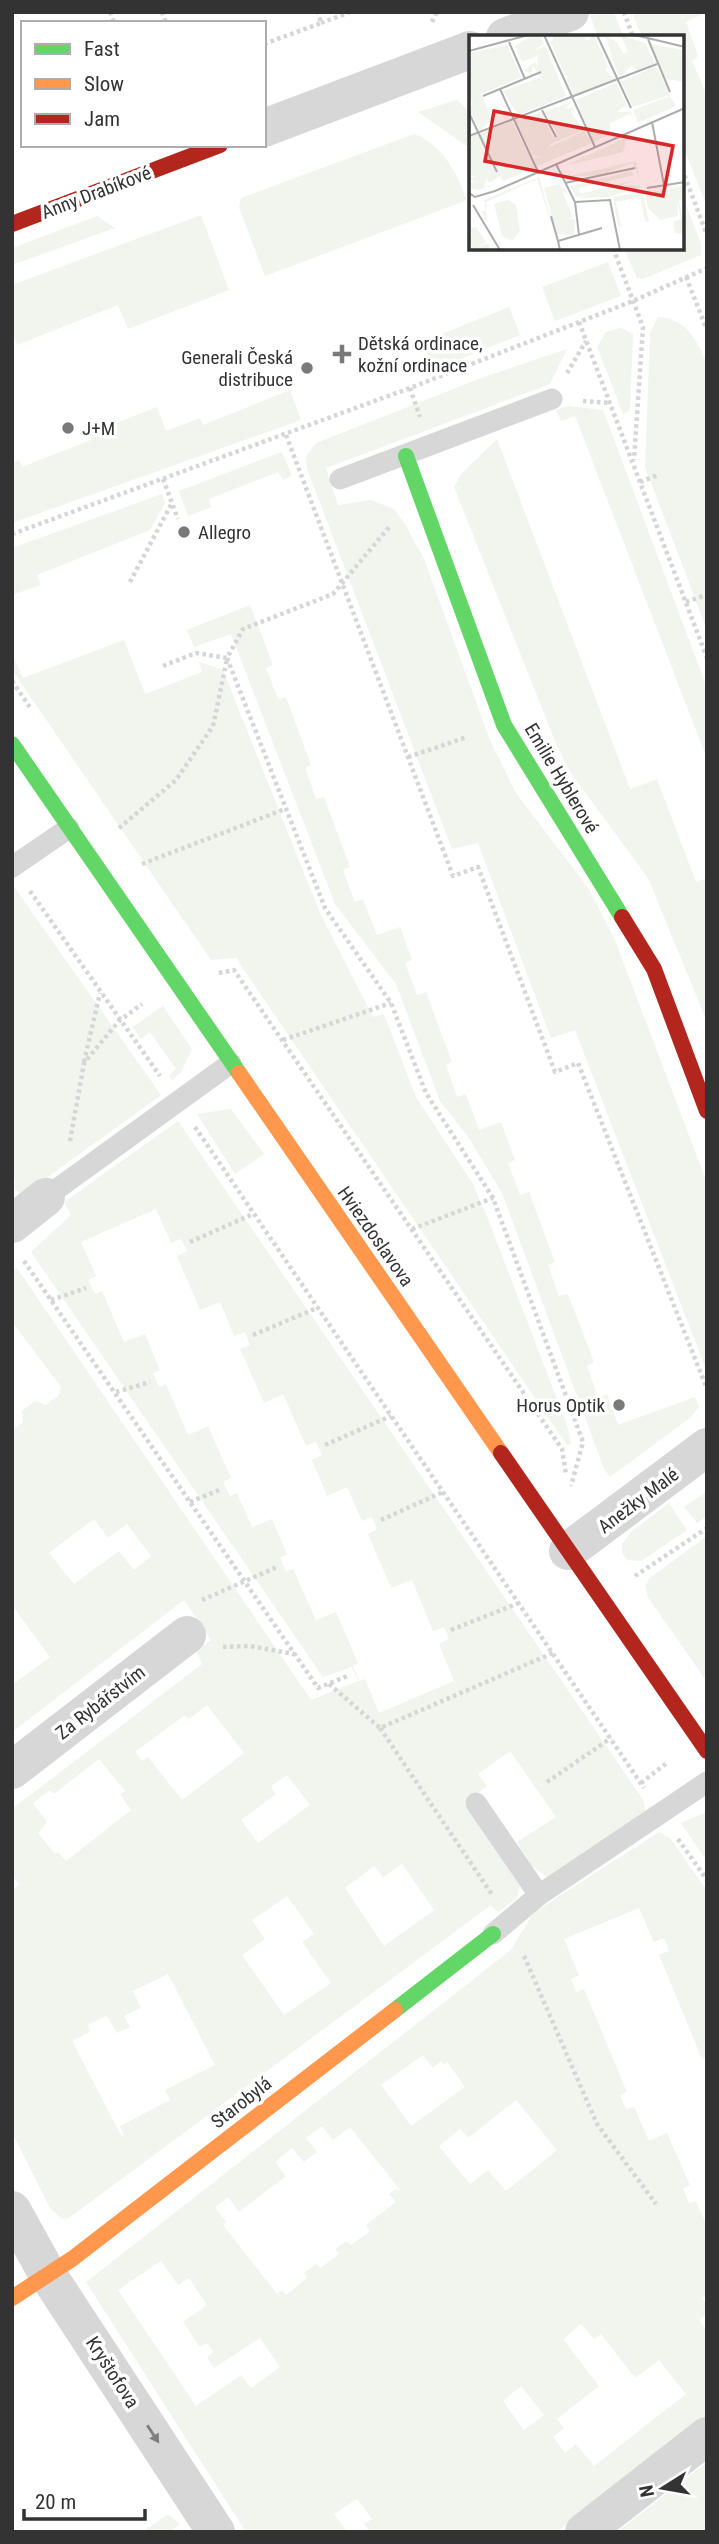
<svg xmlns="http://www.w3.org/2000/svg" width="719" height="2544" font-family="'Roboto Condensed',sans-serif">
  <style>
    .green { fill: #f1f5ed; fill-rule: evenodd }
    .lines { fill: none; stroke-linecap: round; stroke-linejoin: round }
    .path { stroke: #d6d6d6; stroke-width: 4.5; stroke-dasharray: 3.5 3.5; stroke-linecap: butt }
    .lane { stroke: #d7d7d7; stroke-width: 21 }
    .street { stroke: #d7d7d7; stroke-width: 38 }
    .fast { stroke: #63d668; stroke-width: 16 }
    .slow { stroke: #ff974d; stroke-width: 16 }
    .jam { stroke: #b3261e; stroke-width: 16 }
    .oneway { fill: #7d7d7d }
    .poi-dot { fill: #7a7a7a; stroke: #fff; stroke-width: 2.5 }
    .labels { text-anchor: middle; stroke-width: 7; stroke-linejoin: round; paint-order: stroke }
    .street-label { font-size: 19px; fill: #333; stroke: #fff }
    .poi-label { font-size: 19px; fill: #333; stroke: #fff; text-anchor: start }
    .inset-road { fill: none; stroke: #adadad; stroke-width: 2 }
    .view { fill: #d62828; fill-opacity: 0.15; stroke: #d62828; stroke-width: 3.5 }
    .inset-edge { fill: none; stroke: #333; stroke-width: 3.5 }
  </style>
  <rect width="100%" height="100%" fill="#fff"/>
  <g class="green">
    <path d="M 589,12 L 614,12 L 623,37 L 598,37 Z"/>
    <path d="M 632,12 L 707,12 L 686,22 L 698,56 L 692,61 L 707,95 L 707,207 L 682,143 L 682,37 L 642,37 Z"/>
    <path d="M 457,100 L 470,112 L 470,148 L 418,112 Z"/>
    <path d="M 414,134 C 442,144 457,173 467,200 L 265,276 L 239,208 L 241,198 Z"/>
    <path d="M 682,195 L 701,244 L 701,255 L 643,279 L 637,278 L 624,249 L 682,248 Z"/>
    <path d="M 201,215 L 229,290 L 128,329 L 118,305 L 17,345 L 12,331 L 12,285 Z"/>
    <path d="M 97,216 L 115,228 L 12,265 L 12,248 Z"/>
    <path d="M 608,262 L 621,296 L 555,321 L 542,287 Z"/>
    <path d="M 509,307 L 520,335 L 430,371 L 419,343 Z"/>
    <path d="M 658,317 C 686,318 697,341 707,364 L 707,630 L 645,467 L 650,333 Z"/>
    <path d="M 621,328 L 633,334 L 630,410 L 623,414 L 597,347 L 606,332 Z"/>
    <path d="M 567,349 L 550,384 L 326,468 L 338,505 L 371,500 L 394,509 L 405,524 L 424,559 L 490,740 L 516,793 L 589,889 L 615,940 L 707,1183 L 707,1372 L 575,1030 L 551,1038 L 478,843 L 452,849 L 307,469 L 306,456 L 316,443 L 484,377 Z"/>
    <path d="M 290,390 L 301,420 L 12,523 L 12,463 L 19,460 L 22,467 L 91,440 L 90,433 L 157,407 L 166,431 L 200,418 L 203,425 Z"/>
    <path d="M 568,406 L 603,410 L 707,688 L 707,759 L 575,416 L 561,421 L 556,410 Z"/>
    <path d="M 497,439 L 630,789 L 657,779 L 696,882 L 707,878 L 707,1022 L 648,878 L 570,772 L 557,746 L 454,487 L 462,473 Z"/>
    <path d="M 282,452 L 292,476 L 283,480 L 278,472 L 209,499 L 211,507 L 188,516 L 179,491 Z"/>
    <path d="M 162,494 L 165,503 L 150,530 L 37,575 L 41,585 L 12,595 L 12,548 Z"/>
    <path d="M 250,605 L 273,665 L 266,668 L 278,699 L 286,697 L 311,765 L 305,768 L 316,799 L 324,797 L 350,867 L 343,870 L 355,902 L 363,899 L 377,935 L 400,927 L 412,960 L 405,963 L 417,995 L 426,992 L 452,1062 L 446,1065 L 457,1097 L 466,1094 L 479,1130 L 501,1122 L 515,1160 L 508,1163 L 520,1195 L 529,1192 L 555,1262 L 548,1265 L 559,1296 L 568,1294 L 594,1362 L 587,1366 L 598,1397 L 607,1394 L 618,1425 L 695,1397 L 699,1407 L 690,1418 L 610,1477 L 604,1469 L 502,1193 L 469,1138 L 440,1101 L 396,984 L 335,904 L 231,634 L 194,647 L 187,630 Z"/>
    <path d="M 124,640 L 145,694 L 202,672 L 199,662 L 223,670 L 320,913 L 373,1017 L 383,1014 L 385,1017 L 416,1097 L 473,1184 L 488,1219 L 568,1428 L 571,1444 L 567,1445 L 236,958 L 211,960 L 12,670 L 12,654 L 23,678 Z"/>
    <path d="M 12,884 L 161,1095 L 34,1187 L 19,1194 L 15,1190 L 15,1178 L 12,1179 Z"/>
    <path d="M 163,1006 L 192,1049 L 181,1072 L 172,1080 L 169,1075 L 176,1069 L 150,1032 L 141,1039 L 133,1027 Z"/>
    <path d="M 231,1109 L 264,1154 L 235,1174 L 197,1114 Z"/>
    <path d="M 178,1121 L 644,1801 L 645,1811 L 547,1877 L 531,1865 L 517,1842 L 556,1817 L 510,1751 L 478,1774 L 487,1786 L 464,1803 L 520,1886 L 517,1898 L 498,1912 L 491,1905 L 69,2218 L 62,2219 L 50,2208 L 12,2132 L 12,1890 L 19,1885 L 12,1875 L 12,1809 L 202,1664 L 196,1650 L 211,1640 L 184,1600 L 12,1732 L 12,1685 L 50,1657 L 12,1605 L 12,1431 L 23,1422 L 22,1411 L 35,1401 L 46,1405 L 59,1395 L 61,1387 L 12,1322 L 12,1271 L 17,1268 L 311,1700 L 358,1681 L 352,1667 L 323,1677 L 31,1252 L 71,1215 L 64,1202 ZM 156,1209 L 171,1243 L 181,1239 L 187,1251 L 177,1256 L 200,1310 L 220,1302 L 234,1336 L 245,1332 L 250,1345 L 240,1349 L 264,1403 L 283,1394 L 306,1446 L 316,1442 L 322,1455 L 312,1460 L 327,1496 L 347,1487 L 362,1521 L 372,1517 L 377,1529 L 368,1534 L 391,1588 L 412,1580 L 433,1631 L 444,1627 L 449,1639 L 439,1644 L 454,1681 L 379,1713 L 365,1679 L 359,1681 L 353,1666 L 358,1663 L 336,1612 L 316,1620 L 293,1569 L 286,1572 L 280,1558 L 287,1554 L 272,1519 L 252,1527 L 237,1493 L 230,1496 L 223,1482 L 231,1478 L 208,1426 L 188,1435 L 166,1384 L 159,1387 L 153,1373 L 160,1370 L 145,1334 L 124,1342 L 102,1291 L 95,1294 L 88,1280 L 96,1276 L 81,1242 ZM 94,1519 L 108,1538 L 127,1524 L 151,1556 L 134,1570 L 119,1551 L 74,1584 L 49,1553 ZM 207,1705 L 244,1753 L 182,1800 L 148,1757 L 142,1761 L 135,1752 L 185,1715 L 189,1719 ZM 99,1759 L 125,1791 L 120,1794 L 131,1810 L 66,1861 L 58,1852 L 55,1854 L 38,1833 L 47,1822 L 33,1803 L 50,1790 L 54,1794 ZM 287,1775 L 310,1805 L 258,1843 L 241,1820 L 276,1794 L 271,1786 ZM 402,1864 L 434,1910 L 384,1946 L 345,1888 L 374,1866 L 383,1877 ZM 287,1896 L 314,1934 L 302,1942 L 331,1983 L 284,2015 L 242,1955 L 265,1939 L 252,1920 ZM 168,1974 L 215,2065 L 165,2090 L 170,2100 L 120,2126 L 124,2135 L 122,2137 L 72,2041 L 90,2032 L 88,2025 L 107,2016 L 117,2033 L 130,2027 L 124,2016 L 141,2008 L 133,1991 Z"/>
    <path d="M 707,1491 L 707,1516 L 697,1523 L 684,1507 Z"/>
    <path d="M 669,1503 L 687,1530 L 641,1561 L 627,1560 L 622,1553 L 622,1544 L 631,1532 Z"/>
    <path d="M 707,1536 L 707,1682 L 648,1597 L 645,1586 L 650,1578 Z"/>
    <path d="M 707,1812 L 707,1861 L 681,1823 Z"/>
    <path d="M 659,1832 L 670,1838 L 707,1891 L 707,2057 L 702,2059 L 659,1955 L 669,1951 L 664,1938 L 654,1942 L 639,1908 L 564,1939 L 579,1975 L 571,1979 L 576,1992 L 584,1989 L 627,2092 L 620,2095 L 626,2109 L 634,2107 L 649,2141 L 667,2133 L 690,2185 L 683,2189 L 689,2203 L 696,2201 L 707,2226 L 707,2294 L 702,2298 L 707,2305 L 707,2314 L 699,2320 L 707,2331 L 707,2416 L 557,2532 L 370,2532 L 364,2524 L 372,2519 L 357,2499 L 334,2514 L 347,2532 L 246,2532 L 86,2282 L 511,1950 L 533,1913 ZM 423,2055 L 433,2068 L 441,2061 L 444,2065 L 447,2062 L 465,2087 L 411,2126 L 381,2085 ZM 516,2100 L 557,2150 L 506,2191 L 488,2170 L 470,2184 L 439,2146 L 460,2129 L 468,2138 ZM 322,2126 L 333,2140 L 350,2127 L 401,2191 L 396,2189 L 389,2194 L 396,2202 L 366,2225 L 370,2231 L 351,2245 L 346,2241 L 335,2249 L 339,2254 L 320,2268 L 316,2264 L 304,2273 L 307,2278 L 286,2295 L 282,2290 L 277,2294 L 223,2225 L 226,2222 L 215,2207 L 228,2197 L 239,2212 L 286,2176 L 275,2162 L 292,2148 L 304,2162 L 317,2152 L 306,2138 ZM 161,2261 L 178,2285 L 189,2278 L 207,2305 L 183,2322 L 200,2347 L 207,2343 L 213,2352 L 207,2357 L 214,2368 L 260,2338 L 280,2367 L 251,2388 L 241,2375 L 196,2406 L 118,2290 ZM 581,2324 L 594,2339 L 601,2334 L 635,2378 L 659,2360 L 686,2394 L 594,2466 L 576,2444 L 565,2453 L 553,2437 L 564,2428 L 557,2419 L 599,2386 L 563,2339 ZM 521,2386 L 544,2415 L 524,2430 L 503,2401 Z"/>
    <path d="M 707,2462 L 707,2532 L 617,2532 Z"/>
    <path d="M 168,2514 L 180,2524 L 169,2532 L 143,2532 Z"/>
  </g>
  <g class="lines">
    <g class="path">
      <path d="M 110,12 L 114,23"/>
      <path d="M 162,12 L 166,23"/>
      <path d="M 624,12 L 633,37"/>
      <path d="M 432,22 L 437,12"/>
      <path d="M 321,23 L 350,12"/>
      <path d="M 264,44 L 321,23 L 318,12"/>
      <path d="M 682,169 L 707,235"/>
      <path d="M 613,248 L 643,327 L 634,460"/>
      <path d="M 686,277 L 707,330"/>
      <path d="M 579,322 L 707,658"/>
      <path d="M 567,373 L 586,341"/>
      <path d="M 410,388 L 420,417"/>
      <path d="M 583,401 L 610,403"/>
      <path d="M 286,435 L 453,876 L 478,867 L 555,1072 L 578,1063 L 707,1389"/>
      <path d="M 163,479 L 178,519"/>
      <path d="M 640,482 L 658,475"/>
      <path d="M 12,534 L 410,388 L 633,301 L 707,268"/>
      <path d="M 130,582 L 172,503"/>
      <path d="M 686,602 L 703,596"/>
      <path d="M 227,658 L 325,908 L 391,1003 L 426,1093 L 493,1198 L 583,1442 L 571,1486"/>
      <path d="M 163,666 L 196,653 L 227,658 L 243,629 L 333,594 L 390,526"/>
      <path d="M 12,681 L 31,709"/>
      <path d="M 408,757 L 467,737"/>
      <path d="M 119,828 L 176,780 L 213,726 L 227,659"/>
      <path d="M 142,864 L 285,809"/>
      <path d="M 30,891 L 160,1076"/>
      <path d="M 219,973 L 234,970 L 562,1449 L 566,1474"/>
      <path d="M 283,1040 L 391,1003"/>
      <path d="M 84,1062 L 100,993"/>
      <path d="M 195,1127 L 644,1788"/>
      <path d="M 70,1141 L 84,1063 L 119,1021 L 142,1004"/>
      <path d="M 412,1229 L 493,1198"/>
      <path d="M 190,1242 L 253,1214"/>
      <path d="M 24,1261 L 318,1688 L 350,1675"/>
      <path d="M 51,1300 L 86,1288"/>
      <path d="M 253,1335 L 317,1308"/>
      <path d="M 116,1392 L 150,1382"/>
      <path d="M 325,1445 L 391,1416"/>
      <path d="M 190,1502 L 219,1490"/>
      <path d="M 381,1520 L 443,1492"/>
      <path d="M 635,1576 L 707,1528"/>
      <path d="M 202,1600 L 277,1567"/>
      <path d="M 451,1630 L 519,1603"/>
      <path d="M 223,1647 L 250,1646 L 294,1654"/>
      <path d="M 329,1684 L 380,1728 L 553,1653"/>
      <path d="M 380,1728 L 493,1896"/>
      <path d="M 547,1782 L 611,1738"/>
      <path d="M 641,1783 L 668,1762"/>
      <path d="M 678,1839 L 707,1880"/>
      <path d="M 524,1956 L 597,2124 L 656,2204"/>
    </g>
    <g class="lane">
      <path d="M 340,479 L 552,399"/>
      <path d="M 12,867 L 69,828"/>
      <path d="M 46,1197 L 231,1063"/>
      <path d="M 476,1803 L 539,1895"/>
      <path d="M 493,1934 L 539,1895 L 707,1782"/>
    </g>
    <g class="street">
      <path d="M 505,37 L 570,12"/>
      <path d="M 264,128 L 470,50"/>
      <path d="M 12,1224 L 46,1197"/>
      <path d="M 568,1551 L 707,1447"/>
      <path d="M 12,1770 L 187,1635"/>
      <path d="M 12,2210 L 48,2275 L 216,2532"/>
      <path d="M 584,2532 L 707,2436"/>
    </g>
    <g class="fast">
      <path d="M 406,456 L 504,725 L 622,917"/>
      <path d="M 12,744 L 239,1073"/>
      <path d="M 395,2010 L 493,1934"/>
    </g>
    <g class="slow">
      <path d="M 239,1073 L 501,1453"/>
      <path d="M 12,2298 L 72,2259 L 395,2010"/>
    </g>
    <g class="jam">
      <path d="M 12,224 L 220,145"/>
      <path d="M 622,917 L 654,969 L 707,1111"/>
      <path d="M 501,1453 L 707,1751"/>
    </g>
  </g>
  <defs><path id="oneway-solid" d="M-6-.8H1V-3.2L6.5 0L1 3.2V.8H-6Z" transform="scale(1.75)"/></defs>
  <use class="oneway" href="#oneway-solid" transform="translate(153 2434) rotate(57)"/>
  <g class="poi-dot">
    <path d="M338.5 343.5h7v7h7v7h-7v7h-7v-7h-7v-7h7z"/>
    <circle cx="307" cy="368" r="7"/>
    <circle cx="68" cy="428" r="7"/>
    <circle cx="184" cy="532" r="7"/>
    <circle cx="619" cy="1405" r="7"/>
  </g>
  <g class="labels">
    <g class="street-label">
      <text transform="translate(96 192) rotate(-21)" y="7">Anny Drabíkové</text>
      <text transform="translate(562 778) rotate(59)" y="7">Emilie Hyblerové</text>
      <text transform="translate(376 1236) rotate(55)" y="7">Hviezdoslavova</text>
      <text transform="translate(638 1500) rotate(-37)" y="7">Anežky Malé</text>
      <text transform="translate(100 1702) rotate(-38)" y="7">Za Rybářstvím</text>
      <text transform="translate(241 2102) rotate(-38)" y="7">Starobylá</text>
      <text transform="translate(113 2372) rotate(57)" y="7">Kryštofova</text>
    </g>
    <g class="poi-label">
      <text x="358" y="350">Dětská ordinace,<tspan x="358" dy="22">kožní ordinace</tspan></text>
      <text x="293" y="364" text-anchor="end">Generali Česká<tspan x="293" dy="22">distribuce</tspan></text>
      <text x="82" y="435">J+M</text>
      <text x="198" y="539">Allegro</text>
      <text x="605" y="1412" text-anchor="end">Horus Optik</text>
    </g>
  </g>
  <g transform="translate(469 35)">
    <rect width="215" height="215" fill="#fff"/>
    <path d="M 64,0 L 71,0 L 75,9 L 63,17 L 76,11 L 97,61 L 49,80 L 34,56 L 72,42 L 64,31 L 62,39 L 55,35 L 66,27 L 69,30 L 68,21 L 53,27 L 46,11 ZM 79,0 L 83,7 L 85,0 L 122,0 L 115,3 L 118,6 L 125,0 L 139,32 L 136,35 L 146,45 L 105,62 L 97,43 L 101,40 L 96,41 ZM 136,0 L 149,8 L 154,19 L 159,17 L 152,0 L 176,8 L 186,28 L 168,36 L 163,30 L 150,43 ZM 181,9 L 215,15 L 215,47 L 197,44 ZM 38,10 L 52,42 L 12,59 L 25,88 L 22,86 L 10,95 L 0,74 L 4,67 L 0,63 L 0,18 ZM 187,31 L 201,60 L 164,72 L 152,47 ZM 147,48 L 160,75 L 156,71 L 148,77 L 162,77 L 164,83 L 161,79 L 141,88 L 142,99 L 125,107 L 107,65 ZM 201,61 L 207,71 L 169,88 L 164,75 ZM 102,67 L 97,73 L 104,73 L 103,79 L 115,95 L 81,109 L 81,112 L 115,96 L 123,108 L 68,131 L 65,123 L 74,122 L 64,121 L 47,85 L 72,77 L 84,102 L 89,101 L 76,76 ZM 43,86 L 66,133 L 34,146 L 31,141 L 21,148 L 17,144 L 15,152 L 31,147 L 10,155 L 3,154 L 0,149 L 5,147 L 0,144 L 6,142 L 0,140 L 0,102 ZM 158,102 L 154,117 L 95,131 L 133,114 ZM 167,126 L 171,146 L 164,128 L 132,140 L 96,142 ZM 163,136 L 166,140 L 110,153 L 111,159 L 167,145 L 134,157 L 107,162 L 101,151 ZM 70,142 L 88,205 L 68,144 L 17,167 L 18,189 L 12,176 L 17,176 L 15,165 ZM 90,149 L 100,159 L 93,156 L 104,182 L 99,184 L 106,184 L 105,200 L 88,199 L 75,153 ZM 162,150 L 172,152 L 140,162 L 107,163 ZM 213,151 L 215,164 L 210,166 L 215,191 L 213,199 L 206,198 L 204,187 L 212,184 L 208,166 L 209,181 L 191,185 L 179,173 L 176,159 ZM 174,157 L 180,187 L 176,187 L 171,162 L 147,167 L 152,191 L 149,191 L 144,162 ZM 39,165 L 47,170 L 51,196 L 43,206 L 33,201 L 25,169 ZM 7,192 L 18,208 L 7,211 L 19,209 L 22,215 L 0,214 L 5,211 L 0,211 L 0,201 L 4,200 L 0,193 Z" fill="#f1f5ed"/>
    <path class="inset-road" d="M 75,0 L 126,112M 128,0 L 162,73M 166,0 L 216,12M 179,4 L 201,57M 40,7 L 56,44M 0,16 L 59,0M 31,54 L 70,139M 14,61 L 72,37M 73,75 L 87,102M 0,78 L 28,137M 183,87 L 195,150M 0,101 L 188,29M 87,129 L 106,167 L 110,200M 96,148 L 166,133M 178,153 L 216,147M 0,158 L 6,162 L 26,156 L 216,73M 106,167 L 141,165 L 151,215M 4,170 L 31,215M 82,181 L 89,206M 91,215 L 89,206 L 133,193"/>
    <path class="view" d="M 25,76 L 204,111 L 194,161 L 16,126 Z"/>
    <rect width="215" height="215" class="inset-edge"/>
  </g>
  <rect width="719" height="2544" fill="none" stroke="#333333" stroke-width="28"/>
  <rect x="21" y="21" width="245" height="126" fill="#ffffff" stroke="#adadad" stroke-width="2"/>
  <rect x="35" y="44" width="35" height="10" fill="#63d668" stroke="#adadad" stroke-width="2"/>
  <text x="84" y="56" font-size="21" fill="#333333">Fast</text>
  <rect x="35" y="79" width="35" height="10" fill="#ff974d" stroke="#adadad" stroke-width="2"/>
  <text x="84" y="91" font-size="21" fill="#333333">Slow</text>
  <rect x="35" y="114" width="35" height="10" fill="#b3261e" stroke="#adadad" stroke-width="2"/>
  <text x="84" y="126" font-size="21" fill="#333333">Jam</text>
  <g transform="translate(663 2488) rotate(259)" stroke="#ffffff" stroke-width="5" paint-order="stroke">
  <path d="M0-5L12 26L0 18L-12 26Z" fill="#333333"/>
  <text y="-10" font-size="19" font-weight="bold" text-anchor="middle" fill="#333333">N</text>
  </g>
  <path d="M24 2509v10h121v-10" fill="none" stroke="#333333" stroke-width="3.5"/>
  <text x="35" y="2509" font-size="21" fill="#333333" stroke="#ffffff" stroke-width="5" paint-order="stroke">20 m</text>
</svg>
